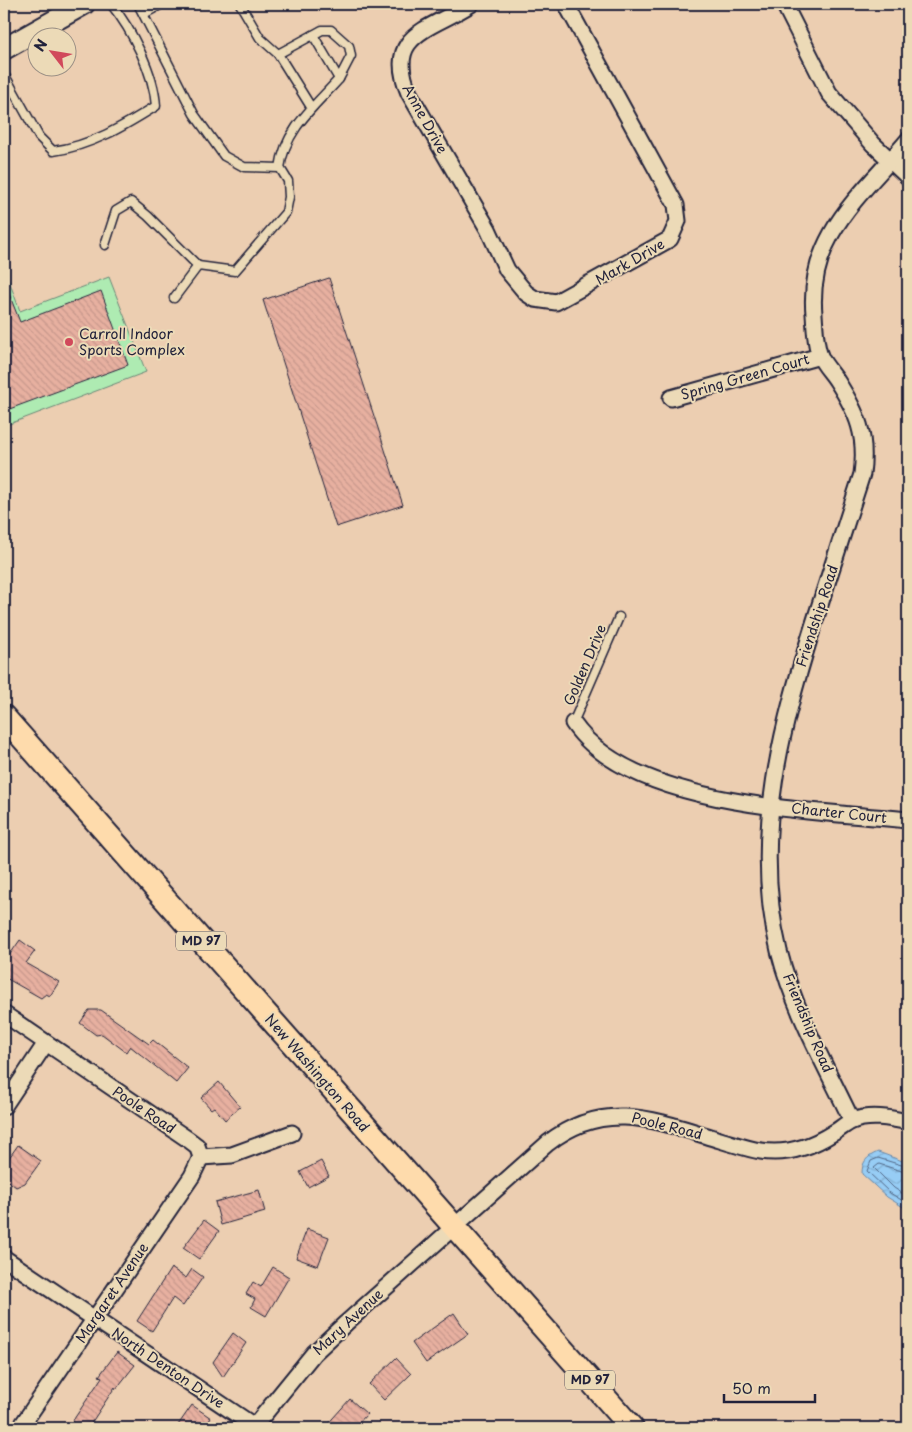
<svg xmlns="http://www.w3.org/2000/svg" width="912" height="1432" font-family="'Playpen Sans',sans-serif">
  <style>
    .garden { fill: #aeebb2; stroke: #688676 }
    .water { fill: url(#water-waves); stroke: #6889ab }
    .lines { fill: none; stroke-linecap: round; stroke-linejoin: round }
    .shore { stroke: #516685; stroke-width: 1 }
    .building { fill: url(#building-back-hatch); stroke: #22223b }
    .lane-casing { stroke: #22223b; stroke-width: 11 }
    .street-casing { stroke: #22223b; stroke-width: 19 }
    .secondary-casing { stroke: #22223b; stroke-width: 24 }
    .primary-casing { stroke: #22223b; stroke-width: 26 }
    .lane { stroke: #ecdab7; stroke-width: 8 }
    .street { stroke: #ecdab7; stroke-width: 15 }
    .secondary { stroke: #ecdab7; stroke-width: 20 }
    .primary { stroke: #fedbac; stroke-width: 22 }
    .poi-dot { fill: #d1495b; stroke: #ecdab7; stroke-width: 2 }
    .labels { text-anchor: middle; stroke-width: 4; stroke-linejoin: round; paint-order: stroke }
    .shield { fill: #ecdab7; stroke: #5f5960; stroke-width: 1 }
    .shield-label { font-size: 12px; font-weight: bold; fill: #22223b }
    .street-label { font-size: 14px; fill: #22223b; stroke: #ecdab7 }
    .poi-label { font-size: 14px; fill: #22223b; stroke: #ecdab7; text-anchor: start }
  </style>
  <defs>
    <pattern id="water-waves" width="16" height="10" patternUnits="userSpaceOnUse" patternTransform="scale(1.25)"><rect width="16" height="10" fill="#97cdf5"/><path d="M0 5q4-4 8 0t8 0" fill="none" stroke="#82b0d3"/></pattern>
    <pattern id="building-back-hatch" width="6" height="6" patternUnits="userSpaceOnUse" patternTransform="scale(1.25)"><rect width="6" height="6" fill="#e7b0a0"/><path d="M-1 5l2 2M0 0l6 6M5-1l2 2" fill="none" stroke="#c6978b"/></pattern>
  </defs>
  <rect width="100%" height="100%" fill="#ecceb1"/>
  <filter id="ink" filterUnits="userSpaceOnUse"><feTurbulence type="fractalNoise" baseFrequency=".02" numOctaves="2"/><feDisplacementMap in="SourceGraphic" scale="10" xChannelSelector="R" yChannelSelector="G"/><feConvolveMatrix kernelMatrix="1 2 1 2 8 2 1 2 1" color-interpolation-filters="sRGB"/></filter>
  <g filter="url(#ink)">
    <path class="garden" d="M 4,267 L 20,311 L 109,277 L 146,372 L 4,426 Z"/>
    <path class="water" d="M 878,1152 L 908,1163 L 908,1210 L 887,1197 L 862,1174 C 862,1162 866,1157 878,1152 Z"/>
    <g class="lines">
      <g class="shore">
        <path d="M 908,1167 L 878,1158 L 871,1161 L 867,1171 L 890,1193 L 908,1204"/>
        <path d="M 908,1173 L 879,1164 L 874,1168 L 894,1188 L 908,1197"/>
      </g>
    </g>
    <g class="building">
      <path d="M 329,278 L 403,505 L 336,527 L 263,300 Z"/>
      <path d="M 4,281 L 20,322 L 101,291 L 128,365 L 4,411 Z"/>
      <path d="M 20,940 L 35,951 L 26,963 L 59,982 L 50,996 L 46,994 L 41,998 L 4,977 L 4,963 Z"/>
      <path d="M 89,1010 L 101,1010 L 149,1044 L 153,1040 L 188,1068 L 176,1083 L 130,1046 L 126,1052 L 102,1034 L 96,1035 L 80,1023 Z"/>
      <path d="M 219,1082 L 240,1107 L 225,1120 L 214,1107 L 211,1109 L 201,1098 Z"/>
      <path d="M 18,1145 L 41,1161 L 25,1183 L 16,1187 L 4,1178 L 4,1165 Z"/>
      <path d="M 321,1161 L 329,1176 L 308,1187 L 300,1172 Z"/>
      <path d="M 259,1190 L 265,1212 L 221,1225 L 215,1202 Z"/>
      <path d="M 204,1220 L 219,1231 L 199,1259 L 183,1248 Z"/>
      <path d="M 307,1229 L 329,1237 L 318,1266 L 296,1258 Z"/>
      <path d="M 273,1267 L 289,1277 L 266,1316 L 251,1307 L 255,1299 L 246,1294 L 253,1282 L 261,1287 Z"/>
      <path d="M 171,1268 L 186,1278 L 192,1269 L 203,1277 L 183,1306 L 173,1298 L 152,1331 L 137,1321 Z"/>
      <path d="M 454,1313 L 468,1334 L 426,1363 L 412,1343 Z"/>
      <path d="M 233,1333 L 246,1343 L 223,1377 L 213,1362 Z"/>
      <path d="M 117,1352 L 135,1365 L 116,1389 L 115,1387 L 88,1428 L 68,1428 L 102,1377 L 99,1376 Z"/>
      <path d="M 396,1358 L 411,1374 L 384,1400 L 369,1384 Z"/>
      <path d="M 350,1399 L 367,1414 L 354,1428 L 324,1428 Z"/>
      <path d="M 192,1405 L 211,1418 L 204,1428 L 176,1428 Z"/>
    </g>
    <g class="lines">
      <g class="lane-casing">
        <g id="lane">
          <path d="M 138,4 L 194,114 L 224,156 L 244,167 L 280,168 L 288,181 L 289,197 L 286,212 L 235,271 L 198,266 L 174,298"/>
          <path d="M 240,4 L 260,38 L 278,54"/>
          <path d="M 144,14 L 162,4"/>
          <path d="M 313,35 L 322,30 L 331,30 L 349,46 L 351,56 L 339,79"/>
          <path d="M 4,74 L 39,137 L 53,151 C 91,146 124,126 156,106 C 154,73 132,30 111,4"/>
          <path d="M 280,168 C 285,129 315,106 339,79 L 313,35 L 278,54 L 311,107"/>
          <path d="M 105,245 L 116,211 L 131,202 L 148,216 L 198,266"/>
          <path d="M 573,723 L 619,617"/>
        </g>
      </g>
      <g class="street-casing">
        <g id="street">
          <path d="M 471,4 C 430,30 384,34 409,93 L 488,229 L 507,270 L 526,293 L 535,299 L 556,302 L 670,239 L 678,221 L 676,205 L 566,4"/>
          <path d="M 784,4 L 829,93 L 873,144 L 908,177"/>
          <path d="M 671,398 L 820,356"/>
          <path d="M 573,723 C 631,808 814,810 908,820"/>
          <path d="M 4,1014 L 189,1140 L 197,1146 L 201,1157"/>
          <path d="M 4,1106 L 46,1043"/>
          <path d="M 852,1121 C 826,1066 794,1011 779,951 C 751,836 782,724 817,614 C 832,567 847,521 862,474 C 867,435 858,414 837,381 C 832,373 823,364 820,356 C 815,344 815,327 814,314 C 807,236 862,195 908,140"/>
          <path d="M 201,1157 L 232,1155 L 292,1133"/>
          <path d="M 4,1258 L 257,1428"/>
          <path d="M 20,1428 L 192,1176 L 201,1157"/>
          <path d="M 253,1428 L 314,1353 L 346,1323 L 548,1143 C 605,1098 658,1121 720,1140 C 734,1144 747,1149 761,1151 C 787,1155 811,1147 833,1133 C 839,1130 845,1124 852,1121 C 870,1114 890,1118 908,1122"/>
        </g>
      </g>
      <g class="secondary-casing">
        <path id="secondary" d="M 4,49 L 84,4"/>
      </g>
      <g class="primary-casing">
        <path id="primary" d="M 4,717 L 632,1428"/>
      </g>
      <use href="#lane" class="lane"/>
      <use href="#street" class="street"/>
      <use href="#secondary" class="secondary"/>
      <use href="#primary" class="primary"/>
    </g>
  </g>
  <circle class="poi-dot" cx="69" cy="342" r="5"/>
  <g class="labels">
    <g class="shield">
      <rect x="176" y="931.5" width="50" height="19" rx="4"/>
      <rect x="565" y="1370.5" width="50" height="19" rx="4"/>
    </g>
    <g class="shield-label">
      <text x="201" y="945">MD 97</text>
      <text x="590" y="1384">MD 97</text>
    </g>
    <g class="street-label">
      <text transform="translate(425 119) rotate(61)" y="5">Anne Drive</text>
      <text transform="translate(630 262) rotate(-30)" y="5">Mark Drive</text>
      <text transform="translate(745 377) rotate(-16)" y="5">Spring Green Court</text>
      <text transform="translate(817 616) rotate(-72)" y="5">Friendship Road</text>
      <text transform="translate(585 665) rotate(-67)" y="5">Golden Drive</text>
      <text transform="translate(839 813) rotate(6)" y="5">Charter Court</text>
      <text transform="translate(808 1023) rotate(67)" y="5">Friendship Road</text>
      <text transform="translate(317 1073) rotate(49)" y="5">New Washington Road</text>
      <text transform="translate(144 1110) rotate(34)" y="5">Poole Road</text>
      <text transform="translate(667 1126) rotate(14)" y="5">Poole Road</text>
      <text transform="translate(112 1293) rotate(-56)" y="5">Margaret Avenue</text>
      <text transform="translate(348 1322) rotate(-43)" y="5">Mary Avenue</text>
      <text transform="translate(168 1368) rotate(34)" y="5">North Denton Drive</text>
    </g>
    <g class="poi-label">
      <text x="79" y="339">Carroll Indoor<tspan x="79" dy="16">Sports Complex</tspan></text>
    </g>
  </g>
  <rect width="912" height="1432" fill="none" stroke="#ecdab7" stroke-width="20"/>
  <rect x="10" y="10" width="892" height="1412" fill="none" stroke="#22223b" stroke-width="2" filter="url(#ink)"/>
  <g transform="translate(52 52) rotate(301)"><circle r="24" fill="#ecdab7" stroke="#9b9085"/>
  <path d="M0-4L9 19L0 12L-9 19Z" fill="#d1495b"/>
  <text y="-8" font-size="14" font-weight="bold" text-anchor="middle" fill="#22223b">N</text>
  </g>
  <path d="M724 1394v8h91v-8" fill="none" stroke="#22223b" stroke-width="2.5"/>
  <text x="732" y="1394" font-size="15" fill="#22223b" stroke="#ecdab7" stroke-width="4" paint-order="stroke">50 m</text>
</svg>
